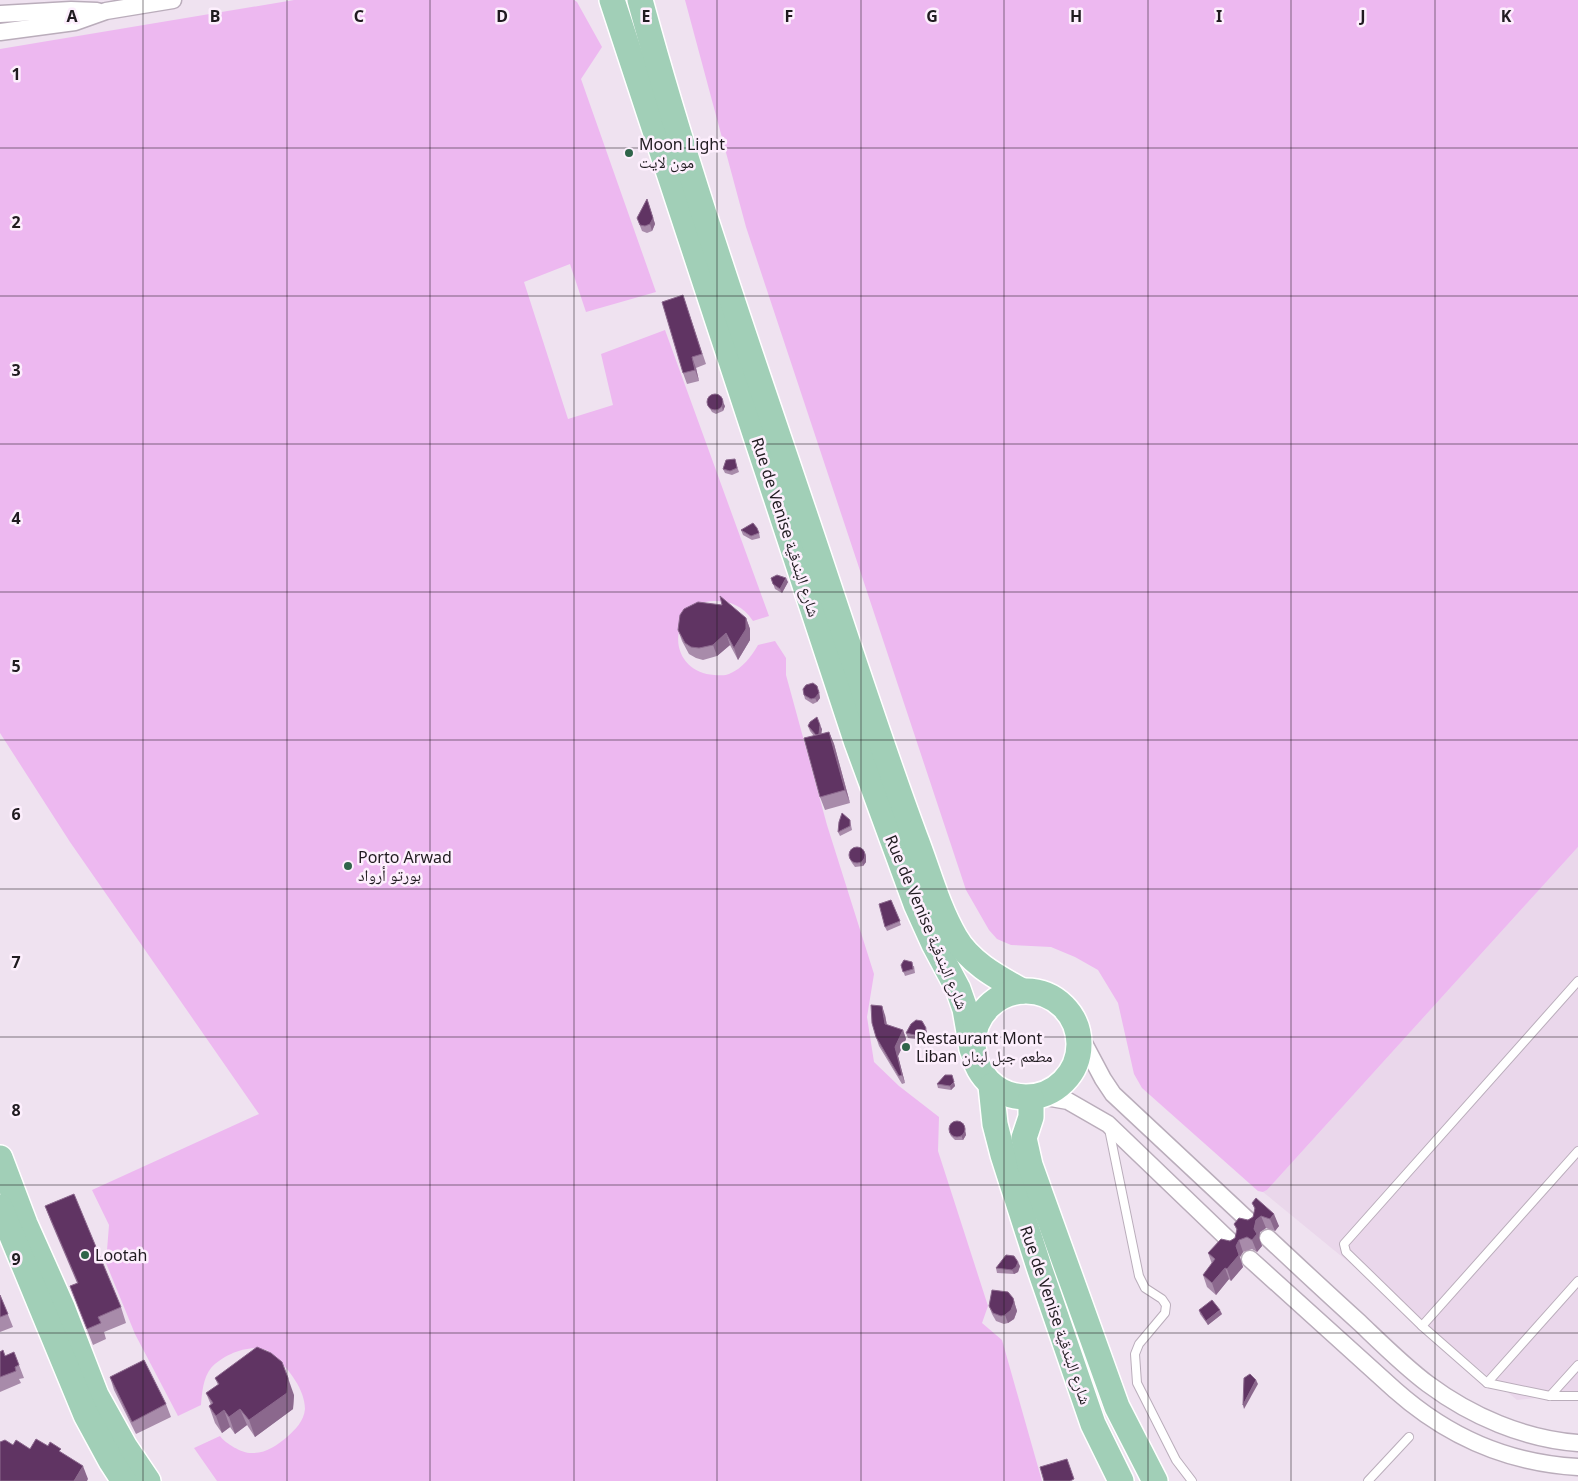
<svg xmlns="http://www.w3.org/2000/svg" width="1578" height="1481" font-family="'Noto Sans','Noto Naskh Arabic',sans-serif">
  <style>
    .built { fill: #ead7eb }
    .water { fill: #edb8f0 }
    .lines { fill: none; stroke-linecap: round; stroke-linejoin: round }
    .service-casing { stroke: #baadbb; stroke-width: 10 }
    .minor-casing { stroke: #baadbb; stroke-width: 19 }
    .primary-casing { stroke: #fff; stroke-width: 28 }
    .service { stroke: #fff; stroke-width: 8 }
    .minor { stroke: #fff; stroke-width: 16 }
    .primary { stroke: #a1cfb7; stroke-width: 25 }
    .wall { fill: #a88baa }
    .shaded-wall { fill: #8b688d }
    .building { fill: #603463; stroke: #8b688d }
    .grid { fill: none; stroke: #201b20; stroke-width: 1; stroke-opacity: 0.55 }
    .poi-dot { fill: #2f644a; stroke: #fdeffd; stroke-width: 2 }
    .labels { text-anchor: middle; stroke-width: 5; stroke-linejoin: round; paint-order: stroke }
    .poi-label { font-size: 16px; fill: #201b20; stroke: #fdeffd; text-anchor: start }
    .street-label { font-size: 16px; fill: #201b20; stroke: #fdeffd }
    .grid-label { font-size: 16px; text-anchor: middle; font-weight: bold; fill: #201b20; stroke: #fdeffd; stroke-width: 5; stroke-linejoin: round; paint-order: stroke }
  </style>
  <rect width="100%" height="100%" fill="#efe2f0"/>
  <path class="built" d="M 1578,847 L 1578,1394 L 1517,1400 L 1263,1192 L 1267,1190 Z"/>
  <g class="water">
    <path d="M 294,0 L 574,0 L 577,2 L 602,47 L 581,79 L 656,292 L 586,312 L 570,264 L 524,282 L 568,419 L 613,405 L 601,354 L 665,330 L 769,616 L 753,621 C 743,606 731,601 714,601 C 701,601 693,607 686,618 C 684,622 680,626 679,631 C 674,655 691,674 714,675 C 719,675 725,676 729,674 C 743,668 751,657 758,645 L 775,641 L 786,658 L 786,675 L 827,825 L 874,974 L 867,1017 L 874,1062 L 899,1086 L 939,1117 L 938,1151 L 988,1306 L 982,1323 L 1002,1340 L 1042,1481 L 217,1481 L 194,1448 L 220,1436 C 226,1444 243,1454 253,1453 C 267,1453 277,1445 287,1437 C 295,1430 304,1421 305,1409 C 305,1390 289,1369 275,1357 C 273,1355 269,1351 266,1350 C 248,1344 223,1355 211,1368 C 203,1378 202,1393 201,1405 L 178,1416 L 135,1334 L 106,1263 L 109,1225 L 92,1190 L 259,1114 L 70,842 L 0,733 L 0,49 Z"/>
    <path d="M 685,0 L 1578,0 L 1578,847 L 1267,1190 L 1263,1192 L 1258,1191 L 1142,1088 L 1134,1074 L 1118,1003 L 1098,970 L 1075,957 L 1051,947 L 1011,945 L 997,939 L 989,930 L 966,890 L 746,227 Z"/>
  </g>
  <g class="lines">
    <g class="service-casing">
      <g id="service">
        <path d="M 1109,1129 L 1139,1276 L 1145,1288 L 1162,1299 L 1166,1305 L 1165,1313 L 1139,1344 L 1135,1354 L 1137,1383 L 1176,1460 L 1192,1481"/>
        <path d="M 1578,1151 L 1422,1326 L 1487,1383 L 1550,1396 L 1578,1396"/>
        <path d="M 1422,1326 L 1346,1252 L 1344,1244 L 1578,981"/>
        <path d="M 1487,1383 L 1578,1281"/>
        <path d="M 1550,1396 L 1578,1365"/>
        <path d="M 1368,1481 L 1409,1437"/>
      </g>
    </g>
    <g class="minor-casing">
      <g id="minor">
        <path d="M 0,14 L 71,10 L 97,11"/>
        <path d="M 0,32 L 75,22 L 106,11 L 173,0"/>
        <path d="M 1078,1032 L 1103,1079 L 1113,1094 L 1250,1222"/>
        <path d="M 1040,1096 L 1068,1101 L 1108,1124 L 1232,1243"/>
        <path d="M 1268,1238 C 1299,1267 1329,1295 1360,1323 C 1382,1344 1404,1366 1428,1384 C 1471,1416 1524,1439 1578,1443"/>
        <path d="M 1250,1259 L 1395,1390 C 1448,1437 1507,1463 1578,1467"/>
      </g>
    </g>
    <g class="primary-casing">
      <g id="primary">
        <path d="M 612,0 L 857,743 L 916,904 L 934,944 L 958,989 L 965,1009 L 972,1049"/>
        <path d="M 640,0 C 695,203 768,402 834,602 C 860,680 886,759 915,837 C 928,870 937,906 955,937 C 969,962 997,977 1022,991"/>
        <circle cx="1026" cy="1044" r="53"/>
        <path d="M 991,1086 L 995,1124 L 1003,1155 L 1040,1270 L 1093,1424 L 1121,1481"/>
        <path d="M 1031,1098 L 1031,1117 L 1024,1138 L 1030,1165 L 1117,1407 L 1155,1481"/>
        <path d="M 0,1158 L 25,1224 L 62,1307 L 96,1395 L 125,1447 L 148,1481"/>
        <path d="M 0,1207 L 86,1415 L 111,1461 L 124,1481"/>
      </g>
    </g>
    <use href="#service" class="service"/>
    <use href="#minor" class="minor"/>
    <use href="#primary" class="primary"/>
  </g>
  <g class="wall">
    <path d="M 647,199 L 655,224 L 652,231 L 647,233 L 642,231 L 637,218 Z"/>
    <path d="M 683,295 L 706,364 L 696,368 L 699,381 L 687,384 L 683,373 Z"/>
    <path d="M 707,404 L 725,406 L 723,411 L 716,414 L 712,412 Z"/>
    <path d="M 736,463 L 739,472 L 732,475 L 725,473 L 723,469 Z"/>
    <path d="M 741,530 L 759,532 L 760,538 L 752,540 L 743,535 Z"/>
    <path d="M 771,578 L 788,582 L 782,593 L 775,589 Z"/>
    <path d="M 746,618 L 750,629 L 750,640 L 738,660 L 730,645 L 717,656 L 703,660 L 696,658 L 689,654 L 682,641 L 678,630 Z"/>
    <path d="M 819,690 L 820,698 L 817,702 L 813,704 L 805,699 L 804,695 Z"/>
    <path d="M 808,726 L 822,729 L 821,734 L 829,732 L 834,744 L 850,803 L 825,810 L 820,797 L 814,736 L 810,731 Z"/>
    <path d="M 850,820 L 852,830 L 840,836 L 838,832 Z"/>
    <path d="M 865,853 L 866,857 L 866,862 L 863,866 L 855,867 L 852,863 L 850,859 Z"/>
    <path d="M 891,900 L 901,925 L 887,931 L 885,927 Z"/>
    <path d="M 901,965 L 914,966 L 915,973 L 905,976 Z"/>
    <path d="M 885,1015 L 887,1025 L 903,1030 L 906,1039 L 898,1056 L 905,1083 L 902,1084 L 879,1046 L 876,1037 Z"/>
    <path d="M 927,1032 L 926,1037 L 921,1040 L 908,1038 L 906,1033 Z"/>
    <path d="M 953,1079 L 955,1086 L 951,1090 L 938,1088 L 937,1084 Z"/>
    <path d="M 965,1128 L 966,1135 L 963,1140 L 955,1140 L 951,1136 L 949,1132 Z"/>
    <path d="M 1252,1203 L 1279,1226 L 1275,1231 L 1266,1228 L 1260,1232 L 1259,1238 L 1262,1246 L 1257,1252 L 1252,1249 L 1243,1252 L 1240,1257 L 1243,1267 L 1231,1281 L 1229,1279 L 1216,1295 L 1207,1287 L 1203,1275 L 1212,1264 L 1208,1253 L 1235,1238 L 1237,1231 L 1234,1224 L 1248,1220 L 1253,1217 L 1255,1210 Z"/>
    <path d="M 45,1206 L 121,1307 L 126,1323 L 104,1332 L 106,1339 L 93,1345 L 70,1286 L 77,1283 L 51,1222 Z"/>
    <path d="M 1020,1266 L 1018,1272 L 1014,1274 L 997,1273 L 996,1268 Z"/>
    <path d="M 0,1295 L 13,1327 L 0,1332 Z"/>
    <path d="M 1013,1298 L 1017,1311 L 1014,1319 L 1008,1323 L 1004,1324 L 996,1321 L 992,1314 L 989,1306 Z"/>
    <path d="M 1199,1310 L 1222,1314 L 1208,1325 L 1200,1314 Z"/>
    <path d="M 0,1351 L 5,1356 L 19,1365 L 24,1378 L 19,1379 L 21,1383 L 0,1392 Z"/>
    <path d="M 110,1377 L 166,1404 L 171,1417 L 136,1434 L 114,1390 Z"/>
    <path d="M 215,1378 L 294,1395 L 293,1409 L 255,1437 L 247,1425 L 235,1434 L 230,1427 L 222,1433 L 215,1423 L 209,1406 L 211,1405 L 206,1393 L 218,1385 Z"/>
  </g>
  <g class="shaded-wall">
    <path d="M 647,199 L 655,224 L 652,231 L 650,224 Z"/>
    <path d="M 692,357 L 696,368 L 699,381 L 695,370 Z"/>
    <path d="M 723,402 L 725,406 L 723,411 L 722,407 Z"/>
    <path d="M 786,578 L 788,582 L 782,593 L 780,589 Z"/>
    <path d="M 746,618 L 750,629 L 750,640 L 738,660 L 734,648 Z"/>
    <path d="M 726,633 L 730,645 L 717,656 L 713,645 Z"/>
    <path d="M 817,686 L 820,698 L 817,702 L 815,698 Z"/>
    <path d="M 820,725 L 822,729 L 820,743 L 818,739 Z"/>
    <path d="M 829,732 L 834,744 L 850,803 L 845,790 Z"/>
    <path d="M 865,853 L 866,857 L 866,862 L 863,866 L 862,862 Z"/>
    <path d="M 882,1006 L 885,1015 L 888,1032 L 885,1024 Z"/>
    <path d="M 926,1028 L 927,1032 L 926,1037 L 921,1040 L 919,1036 Z"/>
    <path d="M 903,1030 L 906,1039 L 898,1056 L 905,1083 L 902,1075 L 895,1047 Z"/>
    <path d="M 952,1075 L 955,1086 L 951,1090 L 950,1086 Z"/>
    <path d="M 963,1123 L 966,1135 L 963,1140 L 961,1135 Z"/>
    <path d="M 1274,1214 L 1279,1226 L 1275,1231 L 1270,1219 Z"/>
    <path d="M 1261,1216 L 1266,1228 L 1260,1232 L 1259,1238 L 1262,1246 L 1257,1252 L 1252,1240 L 1256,1220 Z"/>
    <path d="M 1239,1240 L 1243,1252 L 1240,1257 L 1236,1246 Z"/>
    <path d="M 1239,1255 L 1243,1267 L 1231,1281 L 1227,1269 Z"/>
    <path d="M 1018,1262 L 1020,1266 L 1018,1272 L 1014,1274 L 1012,1270 Z"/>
    <path d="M 1225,1268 L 1229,1279 L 1216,1295 L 1212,1283 Z"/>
    <path d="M 1013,1298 L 1017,1311 L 1014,1319 L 1008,1323 L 1005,1315 Z"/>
    <path d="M 1220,1310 L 1222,1314 L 1208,1325 L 1206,1321 Z"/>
    <path d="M 288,1378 L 294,1395 L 293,1409 L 255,1437 L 249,1420 Z"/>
    <path d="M 1256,1380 L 1258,1384 L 1244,1409 L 1243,1405 Z"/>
    <path d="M 240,1409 L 247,1425 L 235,1434 L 229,1417 Z"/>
    <path d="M 224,1410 L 230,1427 L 222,1433 L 216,1416 Z"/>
    <path d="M 83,1466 L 88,1479 L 87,1481 L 74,1481 Z"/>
  </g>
  <g class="building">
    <path d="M 647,199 L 653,218 L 650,224 L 645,226 L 640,225 L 637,218 Z"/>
    <path d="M 683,295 L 702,354 L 692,357 L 695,370 L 683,373 L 662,302 Z"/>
    <circle cx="715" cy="402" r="8"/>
    <path d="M 735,459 L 737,468 L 730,471 L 723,469 L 726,460 Z"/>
    <path d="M 753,523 L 757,528 L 759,533 L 751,536 L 741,530 Z"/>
    <path d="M 777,575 L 786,578 L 780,589 L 773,584 L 771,578 Z"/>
    <path d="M 720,596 L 746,618 L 746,629 L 734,648 L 726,633 L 713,645 L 699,648 L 691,647 L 685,643 L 678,630 L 680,615 L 684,609 L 698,602 L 722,605 Z"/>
    <path d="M 813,683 L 817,686 L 819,693 L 815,698 L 811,699 L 804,695 L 803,689 L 806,685 Z"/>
    <path d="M 817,717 L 820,725 L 819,734 L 816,735 L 808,726 L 810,722 Z"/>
    <path d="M 829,732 L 845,790 L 820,797 L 804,738 Z"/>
    <path d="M 842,813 L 850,820 L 850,826 L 838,832 L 839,822 Z"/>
    <circle cx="857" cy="855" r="8"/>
    <path d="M 891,900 L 900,921 L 885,927 L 879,904 Z"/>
    <path d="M 904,960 L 912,962 L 913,969 L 903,972 L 901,965 Z"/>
    <path d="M 871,1005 L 882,1006 L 885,1024 L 903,1030 L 895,1047 L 902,1075 L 899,1076 L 876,1037 L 872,1023 Z"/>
    <path d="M 916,1020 L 922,1021 L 926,1028 L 924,1033 L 919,1036 L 906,1033 L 911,1024 Z"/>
    <path d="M 945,1075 L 952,1075 L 954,1082 L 950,1086 L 937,1084 Z"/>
    <circle cx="957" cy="1129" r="8"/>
    <path d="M 74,1194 L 121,1307 L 98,1317 L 101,1323 L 87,1329 L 70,1286 L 78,1283 L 45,1206 Z"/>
    <path d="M 1256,1198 L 1274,1214 L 1270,1219 L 1261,1216 L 1256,1220 L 1254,1229 L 1257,1234 L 1252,1240 L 1247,1237 L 1239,1240 L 1236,1246 L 1239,1255 L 1227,1269 L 1225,1268 L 1212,1283 L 1203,1275 L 1215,1259 L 1208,1253 L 1221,1239 L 1230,1241 L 1235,1238 L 1237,1229 L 1234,1224 L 1239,1218 L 1248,1220 L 1253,1217 L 1255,1208 L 1252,1203 Z"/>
    <path d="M 1006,1255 L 1014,1256 L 1018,1262 L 1016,1267 L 1012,1270 L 996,1268 Z"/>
    <path d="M 992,1290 L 1008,1292 L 1013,1298 L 1014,1302 L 1011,1310 L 1005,1315 L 1001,1316 L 993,1313 L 989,1306 Z"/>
    <path d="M 0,1295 L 8,1314 L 0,1317 Z"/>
    <path d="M 1212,1300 L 1220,1310 L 1206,1321 L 1199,1310 Z"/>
    <path d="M 257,1347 L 271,1353 L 282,1362 L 288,1378 L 287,1393 L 249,1420 L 240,1409 L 229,1417 L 224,1410 L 216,1416 L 209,1406 L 213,1403 L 206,1393 L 219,1384 L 215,1378 Z"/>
    <path d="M 3,1350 L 5,1356 L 14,1352 L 19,1365 L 15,1367 L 16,1371 L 0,1377 L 0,1351 L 0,1352 Z"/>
    <path d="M 144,1360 L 166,1404 L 132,1422 L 110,1377 Z"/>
    <path d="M 1250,1374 L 1256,1380 L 1243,1405 L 1244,1378 Z"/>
    <path d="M 36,1439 L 48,1446 L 50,1442 L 61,1449 L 59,1451 L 83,1466 L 74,1481 L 0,1481 L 0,1442 L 5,1440 L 13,1445 L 16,1440 L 30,1449 Z"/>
    <path d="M 1067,1459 L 1074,1479 L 1070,1481 L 1044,1481 L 1040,1467 Z"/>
  </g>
  <path class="grid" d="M 143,0 L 143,1481M 287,0 L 287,1481M 430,0 L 430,1481M 574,0 L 574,1481M 717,0 L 717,1481M 861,0 L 861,1481M 1004,0 L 1004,1481M 1148,0 L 1148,1481M 1291,0 L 1291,1481M 1435,0 L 1435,1481M 0,148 L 1578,148M 0,296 L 1578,296M 0,444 L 1578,444M 0,592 L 1578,592M 0,740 L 1578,740M 0,889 L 1578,889M 0,1037 L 1578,1037M 0,1185 L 1578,1185M 0,1333 L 1578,1333"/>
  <g class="poi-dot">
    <circle cx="629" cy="153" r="5"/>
    <circle cx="348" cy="866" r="5"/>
    <circle cx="906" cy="1047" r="5"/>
    <circle cx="85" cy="1255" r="5"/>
  </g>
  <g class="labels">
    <g class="poi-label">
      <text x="639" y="150">Moon Light<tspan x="639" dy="18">مون لايت</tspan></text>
      <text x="358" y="863">Porto Arwad<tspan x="358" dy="18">بورتو أرواد</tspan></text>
      <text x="916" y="1044">Restaurant Mont<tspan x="916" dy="18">Liban مطعم جبل لبنان</tspan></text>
      <text x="95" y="1261">Lootah</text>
    </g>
    <g class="street-label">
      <text transform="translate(786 527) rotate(72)" y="6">Rue de Venise شارع البندقية</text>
      <text transform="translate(927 922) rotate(67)" y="6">Rue de Venise شارع البندقية</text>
      <text transform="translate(1056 1315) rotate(71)" y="6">Rue de Venise شارع البندقية</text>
    </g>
  </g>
  <g class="grid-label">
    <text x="72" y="22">A</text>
    <text x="215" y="22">B</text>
    <text x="359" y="22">C</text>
    <text x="502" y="22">D</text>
    <text x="646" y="22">E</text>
    <text x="789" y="22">F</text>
    <text x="932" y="22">G</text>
    <text x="1076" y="22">H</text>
    <text x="1219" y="22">I</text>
    <text x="1363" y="22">J</text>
    <text x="1506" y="22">K</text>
    <text x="16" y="80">1</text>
    <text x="16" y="228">2</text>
    <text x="16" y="376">3</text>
    <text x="16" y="524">4</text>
    <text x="16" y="672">5</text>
    <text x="16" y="820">6</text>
    <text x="16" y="968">7</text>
    <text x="16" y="1116">8</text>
    <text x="16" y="1265">9</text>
  </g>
</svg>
